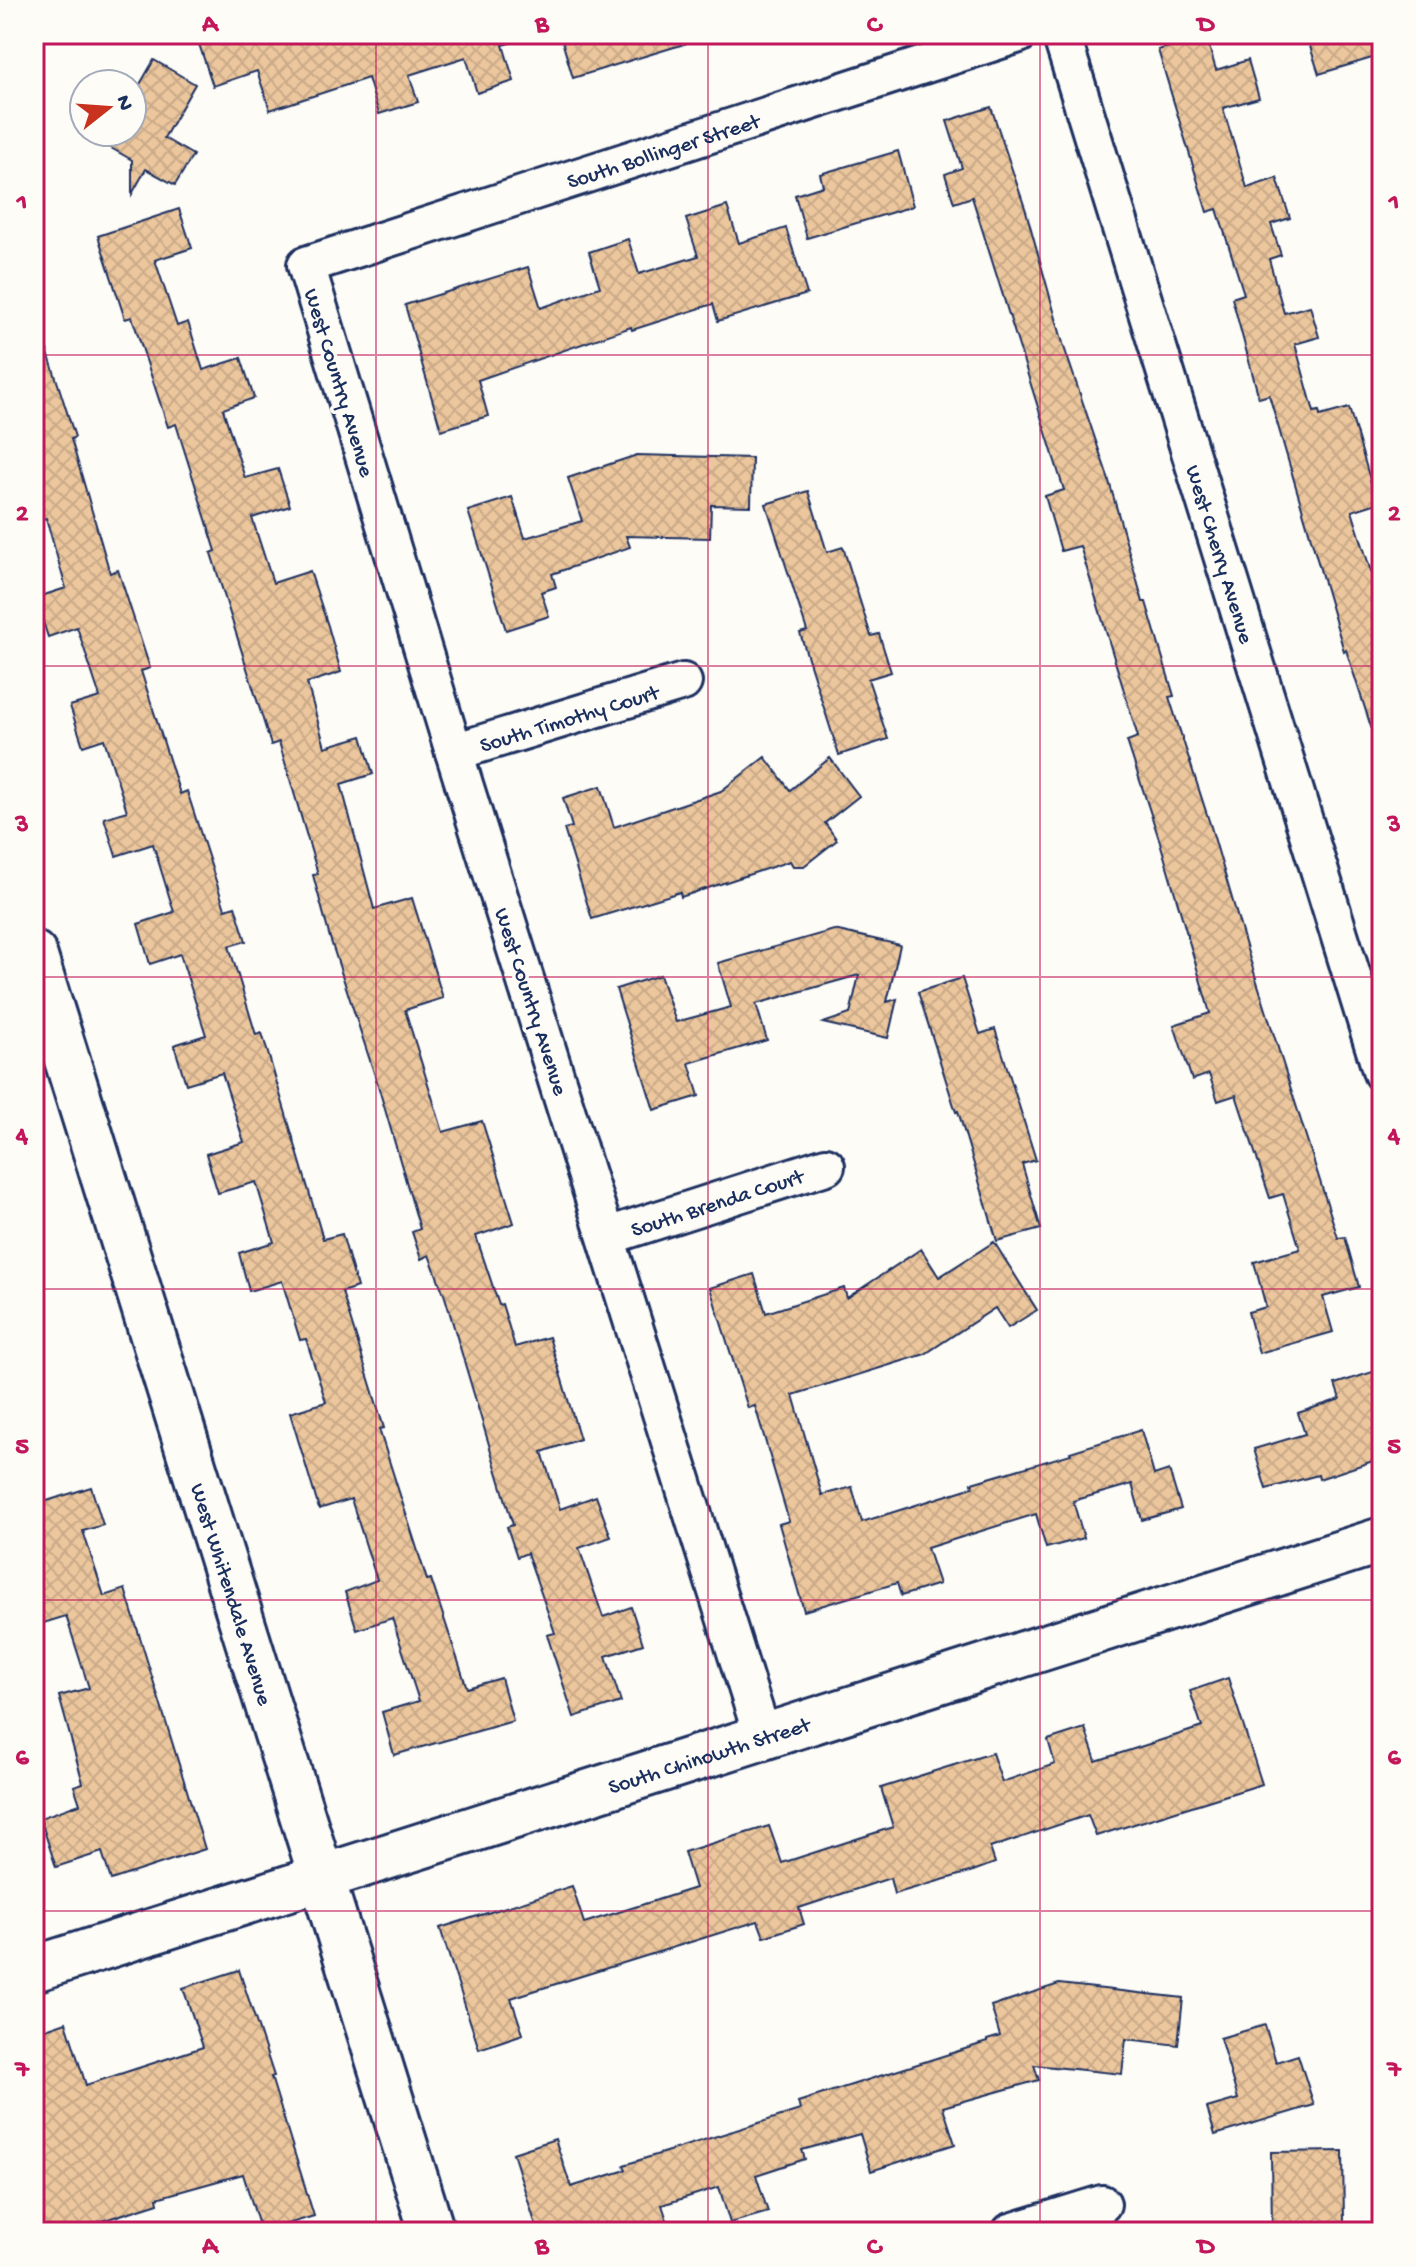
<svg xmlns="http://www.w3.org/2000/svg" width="1416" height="2266" font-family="'Gochi Hand',sans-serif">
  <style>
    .building { fill: url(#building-cross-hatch); stroke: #1b2f5e; stroke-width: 2 }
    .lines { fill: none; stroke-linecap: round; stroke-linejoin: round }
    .minor-casing { stroke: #1b2f5e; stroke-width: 42 }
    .tertiary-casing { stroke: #1b2f5e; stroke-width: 50 }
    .minor { stroke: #fdfcf7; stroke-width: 36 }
    .tertiary { stroke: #fdfcf7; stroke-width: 44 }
    .grid { fill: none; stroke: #c2185b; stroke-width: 2; stroke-opacity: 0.55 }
    .labels { text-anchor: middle; stroke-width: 7; stroke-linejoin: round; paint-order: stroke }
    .street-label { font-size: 22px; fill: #1b2f5e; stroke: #fdfcf7 }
    .neatline { fill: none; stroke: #c2185b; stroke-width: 3 }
    .grid-label { font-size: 26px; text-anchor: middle; font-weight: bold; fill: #c2185b }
  </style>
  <defs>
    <pattern id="building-cross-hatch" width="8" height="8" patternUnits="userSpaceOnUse" patternTransform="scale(2)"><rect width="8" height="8" fill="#ecc69c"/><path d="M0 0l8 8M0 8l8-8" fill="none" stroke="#caaa89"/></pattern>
  </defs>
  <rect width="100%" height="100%" fill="#fdfcf7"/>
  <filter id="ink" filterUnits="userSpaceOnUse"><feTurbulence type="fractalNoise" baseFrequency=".0125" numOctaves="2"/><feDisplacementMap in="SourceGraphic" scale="16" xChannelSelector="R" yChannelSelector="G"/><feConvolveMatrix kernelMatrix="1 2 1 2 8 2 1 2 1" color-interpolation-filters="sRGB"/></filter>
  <g filter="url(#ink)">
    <g class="building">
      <path d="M 220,34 L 517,34 L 518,40 L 503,45 L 514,81 L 477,93 L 466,57 L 409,75 L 418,102 L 379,114 L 368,78 L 270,110 L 257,71 L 213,86 L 198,41 Z"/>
      <path d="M 560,34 L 693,34 L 694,41 L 573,78 Z"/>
      <path d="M 1306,34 L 1382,34 L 1382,55 L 1319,74 Z"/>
      <path d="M 1206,36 L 1216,70 L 1248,60 L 1259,98 L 1223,108 L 1247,188 L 1277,178 L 1290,218 L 1271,224 L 1281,255 L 1269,259 L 1284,313 L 1310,306 L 1319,337 L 1295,344 L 1314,412 L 1319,411 L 1320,416 L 1349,408 L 1377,503 L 1352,511 L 1382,607 L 1382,741 L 1376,742 L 1346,650 L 1344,651 L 1269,395 L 1259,398 L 1232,298 L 1244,294 L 1217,209 L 1207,212 L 1158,50 Z"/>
      <path d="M 154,60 L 195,84 L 164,138 L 193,155 L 175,185 L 146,169 L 132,194 L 132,160 L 83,132 L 132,132 L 132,98 Z"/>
      <path d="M 991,107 L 1026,211 L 1064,347 L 1107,474 L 1143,602 L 1146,602 L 1174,696 L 1169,697 L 1211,827 L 1248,953 L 1338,1238 L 1345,1237 L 1359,1287 L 1323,1297 L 1333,1332 L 1259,1353 L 1248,1312 L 1266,1307 L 1254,1262 L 1300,1249 L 1283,1194 L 1270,1198 L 1236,1095 L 1218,1101 L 1209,1074 L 1192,1080 L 1174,1025 L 1210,1013 L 1160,842 L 1127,741 L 1138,737 L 1080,546 L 1061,551 L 1045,496 L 1064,490 L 972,197 L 954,203 L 945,174 L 962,168 L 947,121 Z"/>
      <path d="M 898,151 L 913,206 L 807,238 L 795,195 L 823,186 L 820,174 Z"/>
      <path d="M 727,206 L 739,243 L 786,228 L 807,294 L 718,321 L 713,304 L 632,330 L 631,327 L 478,380 L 488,416 L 441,430 L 405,305 L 528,267 L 541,308 L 600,287 L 589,252 L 628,239 L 639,274 L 698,256 L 686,219 Z"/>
      <path d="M 179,209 L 192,248 L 155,260 L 177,326 L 188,322 L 203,370 L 241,358 L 254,398 L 223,409 L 245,478 L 278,469 L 290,506 L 252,518 L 273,583 L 310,571 L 328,626 L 341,672 L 307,683 L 325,747 L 362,736 L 373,774 L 341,784 L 374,909 L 412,898 L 443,998 L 405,1010 L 443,1132 L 482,1121 L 514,1223 L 476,1236 L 499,1305 L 502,1304 L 515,1347 L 549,1337 L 580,1439 L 542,1452 L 560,1509 L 596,1496 L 611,1537 L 579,1548 L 603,1617 L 631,1607 L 643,1644 L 606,1656 L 621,1702 L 574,1717 L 547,1635 L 555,1633 L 527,1553 L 517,1557 L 507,1527 L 513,1525 L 445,1297 L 429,1255 L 421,1259 L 412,1232 L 420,1229 L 377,1082 L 330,938 L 313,875 L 318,874 L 279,742 L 271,745 L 211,553 L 216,551 L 176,424 L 168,427 L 132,317 L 125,319 L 98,236 Z"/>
      <path d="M 40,328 L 75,437 L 71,439 L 110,573 L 118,570 L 150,668 L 141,671 L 180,794 L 187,791 L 225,909 L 235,906 L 246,941 L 229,946 L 256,1035 L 262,1033 L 323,1239 L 342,1234 L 357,1287 L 342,1292 L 384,1428 L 379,1429 L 427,1580 L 431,1579 L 467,1688 L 501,1678 L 513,1721 L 394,1755 L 382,1712 L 419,1701 L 392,1618 L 357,1630 L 345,1592 L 377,1580 L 351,1499 L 319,1509 L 290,1413 L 326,1402 L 306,1339 L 300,1340 L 282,1281 L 249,1291 L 239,1253 L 274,1242 L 256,1182 L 218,1193 L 206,1154 L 244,1142 L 222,1073 L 186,1084 L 174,1045 L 206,1035 L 180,954 L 150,964 L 138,924 L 174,912 L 153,844 L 116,856 L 104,818 L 127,811 L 104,739 L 83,746 L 70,706 L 100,697 L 77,627 L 48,637 L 35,598 L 66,588 L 46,518 L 34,522 L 34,329 Z"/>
      <path d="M 637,455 L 752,458 L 751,506 L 711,505 L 710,538 L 626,536 L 630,547 L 552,574 L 556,587 L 541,592 L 549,616 L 506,630 L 468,511 L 512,497 L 525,538 L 582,521 L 568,478 Z"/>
      <path d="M 808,491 L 827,552 L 843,547 L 871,636 L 879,634 L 891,672 L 868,679 L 888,739 L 839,755 L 800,633 L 807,631 L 766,504 Z"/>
      <path d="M 765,757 L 790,790 L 830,758 L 859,796 L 825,823 L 837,840 L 804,866 L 793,866 L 790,861 L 681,897 L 680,892 L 592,919 L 564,829 L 572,827 L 563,798 L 601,786 L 614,827 L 721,791 Z"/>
      <path d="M 834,930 L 900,945 L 887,1002 L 897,999 L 888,1038 L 823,1023 L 850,1014 L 859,975 L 756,1004 L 767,1040 L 689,1063 L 699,1096 L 654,1110 L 616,989 L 660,975 L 676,1022 L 731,1007 L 718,963 Z"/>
      <path d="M 962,978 L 980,1034 L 995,1029 L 1036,1160 L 1022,1164 L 1041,1229 L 997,1241 L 958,1111 L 956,1112 L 918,992 Z"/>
      <path d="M 994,1242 L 1037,1310 L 1008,1328 L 995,1308 L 925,1354 L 793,1395 L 822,1495 L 852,1487 L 862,1522 L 973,1487 L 972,1483 L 1071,1454 L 1070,1452 L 1141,1430 L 1154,1475 L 1169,1470 L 1181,1509 L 1142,1520 L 1132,1484 L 1073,1501 L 1084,1538 L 1046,1548 L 1036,1514 L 927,1548 L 939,1584 L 901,1596 L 897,1583 L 804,1611 L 779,1524 L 789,1521 L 755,1406 L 748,1408 L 710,1288 L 754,1274 L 766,1313 L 844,1288 L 847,1298 L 921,1249 L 939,1277 Z"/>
      <path d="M 1382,1369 L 1382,1458 L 1319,1479 L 1318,1475 L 1266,1489 L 1254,1449 L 1305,1434 L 1298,1413 L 1340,1399 L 1335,1384 Z"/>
      <path d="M 91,1487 L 103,1525 L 83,1531 L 104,1596 L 125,1589 L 205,1849 L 111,1880 L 102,1852 L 56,1867 L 40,1818 L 80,1804 L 74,1786 L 83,1783 L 59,1696 L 89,1688 L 66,1616 L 34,1626 L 34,1505 Z"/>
      <path d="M 1228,1678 L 1262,1784 L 1096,1836 L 1088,1815 L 990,1848 L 995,1863 L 973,1871 L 894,1894 L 890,1878 L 799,1908 L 804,1924 L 764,1937 L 758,1921 L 511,1998 L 523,2034 L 479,2049 L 440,1928 L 572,1886 L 584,1923 L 695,1888 L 684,1852 L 769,1826 L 782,1863 L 847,1842 L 893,1827 L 881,1788 L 992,1753 L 1002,1782 L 1055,1764 L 1048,1740 L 1085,1728 L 1096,1761 L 1143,1746 L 1202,1727 L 1190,1691 Z"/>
      <path d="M 239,1970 L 274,2076 L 271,2077 L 314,2216 L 261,2232 L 243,2174 L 157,2198 L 158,2203 L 86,2226 L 88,2232 L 34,2232 L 34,2033 L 66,2022 L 86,2085 L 203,2047 L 183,1988 Z"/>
      <path d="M 1059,1984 L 1183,1998 L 1178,2045 L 1126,2039 L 1122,2074 L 1034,2065 L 1039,2080 L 943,2107 L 955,2144 L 871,2171 L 860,2134 L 802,2150 L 805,2159 L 756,2175 L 768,2212 L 730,2223 L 719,2187 L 662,2205 L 671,2232 L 538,2232 L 513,2153 L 555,2139 L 571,2187 L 626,2170 L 624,2165 L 800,2110 L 798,2102 L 987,2042 L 987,2040 L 1000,2036 L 991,2006 Z"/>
      <path d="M 1265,2025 L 1276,2062 L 1298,2055 L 1314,2105 L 1215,2135 L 1207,2108 L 1238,2099 L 1220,2038 Z"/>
      <path d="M 1343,2151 L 1344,2224 L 1322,2224 L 1322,2232 L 1272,2232 L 1271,2152 Z"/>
    </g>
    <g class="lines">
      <g class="minor-casing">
        <g id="minor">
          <path id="s1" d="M 1061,34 L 1382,1073"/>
          <path id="s2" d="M 454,752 L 683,682"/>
          <path id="s3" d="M 608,1236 L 826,1166"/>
          <path id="s4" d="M 762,1735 L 454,752 L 306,265 L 1019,34"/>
          <path d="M 1011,2232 L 1102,2204"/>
        </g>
      </g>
      <g class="tertiary-casing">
        <g id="tertiary">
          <path id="s5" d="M 34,954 L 432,2232"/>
          <path id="s6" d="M 34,1969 C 483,1826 932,1682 1382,1540"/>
        </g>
      </g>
      <use href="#minor" class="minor"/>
      <use href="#tertiary" class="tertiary"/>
    </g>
  </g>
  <path class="grid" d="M 376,34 L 376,2232M 708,34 L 708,2232M 1040,34 L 1040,2232M 34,355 L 1382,355M 34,666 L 1382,666M 34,977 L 1382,977M 34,1289 L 1382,1289M 34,1600 L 1382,1600M 34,1911 L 1382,1911"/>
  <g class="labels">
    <g class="street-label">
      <text dy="8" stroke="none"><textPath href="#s4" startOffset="1914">South Bollinger Street</textPath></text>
      <text transform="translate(341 382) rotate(73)" y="8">West Country Avenue</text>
      <text dy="8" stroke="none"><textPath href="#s1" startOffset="544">West Cherry Avenue</textPath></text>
      <text dy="8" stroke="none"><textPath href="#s2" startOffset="120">South Timothy Court</textPath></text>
      <text transform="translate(533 1001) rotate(72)" y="8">West Country Avenue</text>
      <text dy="8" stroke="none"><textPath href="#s3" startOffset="114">South Brenda Court</textPath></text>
      <text dy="8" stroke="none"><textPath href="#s5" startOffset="670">West Whitendale Avenue</textPath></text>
      <text dy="8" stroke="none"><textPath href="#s6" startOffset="708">South Chinowth Street</textPath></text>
    </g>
  </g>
  <rect width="1416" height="2266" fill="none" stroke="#fdfcf7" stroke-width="88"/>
  <g transform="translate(108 108) rotate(73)"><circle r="38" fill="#fdfcf7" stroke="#a3aaba" stroke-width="2"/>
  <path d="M0-6L14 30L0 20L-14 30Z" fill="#c8321e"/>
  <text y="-12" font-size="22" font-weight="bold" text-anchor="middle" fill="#1b2f5e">N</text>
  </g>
  <rect x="44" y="44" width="1328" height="2178" class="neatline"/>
  <g class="grid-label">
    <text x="210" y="31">A</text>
    <text x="542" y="31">B</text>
    <text x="874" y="31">C</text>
    <text x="1206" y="31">D</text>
    <text x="22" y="209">1</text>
    <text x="1394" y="209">1</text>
    <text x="22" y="520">2</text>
    <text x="1394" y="520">2</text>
    <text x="22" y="831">3</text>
    <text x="1394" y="831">3</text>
    <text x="22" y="1142">4</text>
    <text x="1394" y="1142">4</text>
    <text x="22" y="1453">5</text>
    <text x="1394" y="1453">5</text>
    <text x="22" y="1764">6</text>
    <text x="1394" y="1764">6</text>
    <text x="22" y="2076">7</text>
    <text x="1394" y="2076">7</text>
    <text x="210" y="2253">A</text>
    <text x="542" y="2253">B</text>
    <text x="874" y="2253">C</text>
    <text x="1206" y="2253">D</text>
  </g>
</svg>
